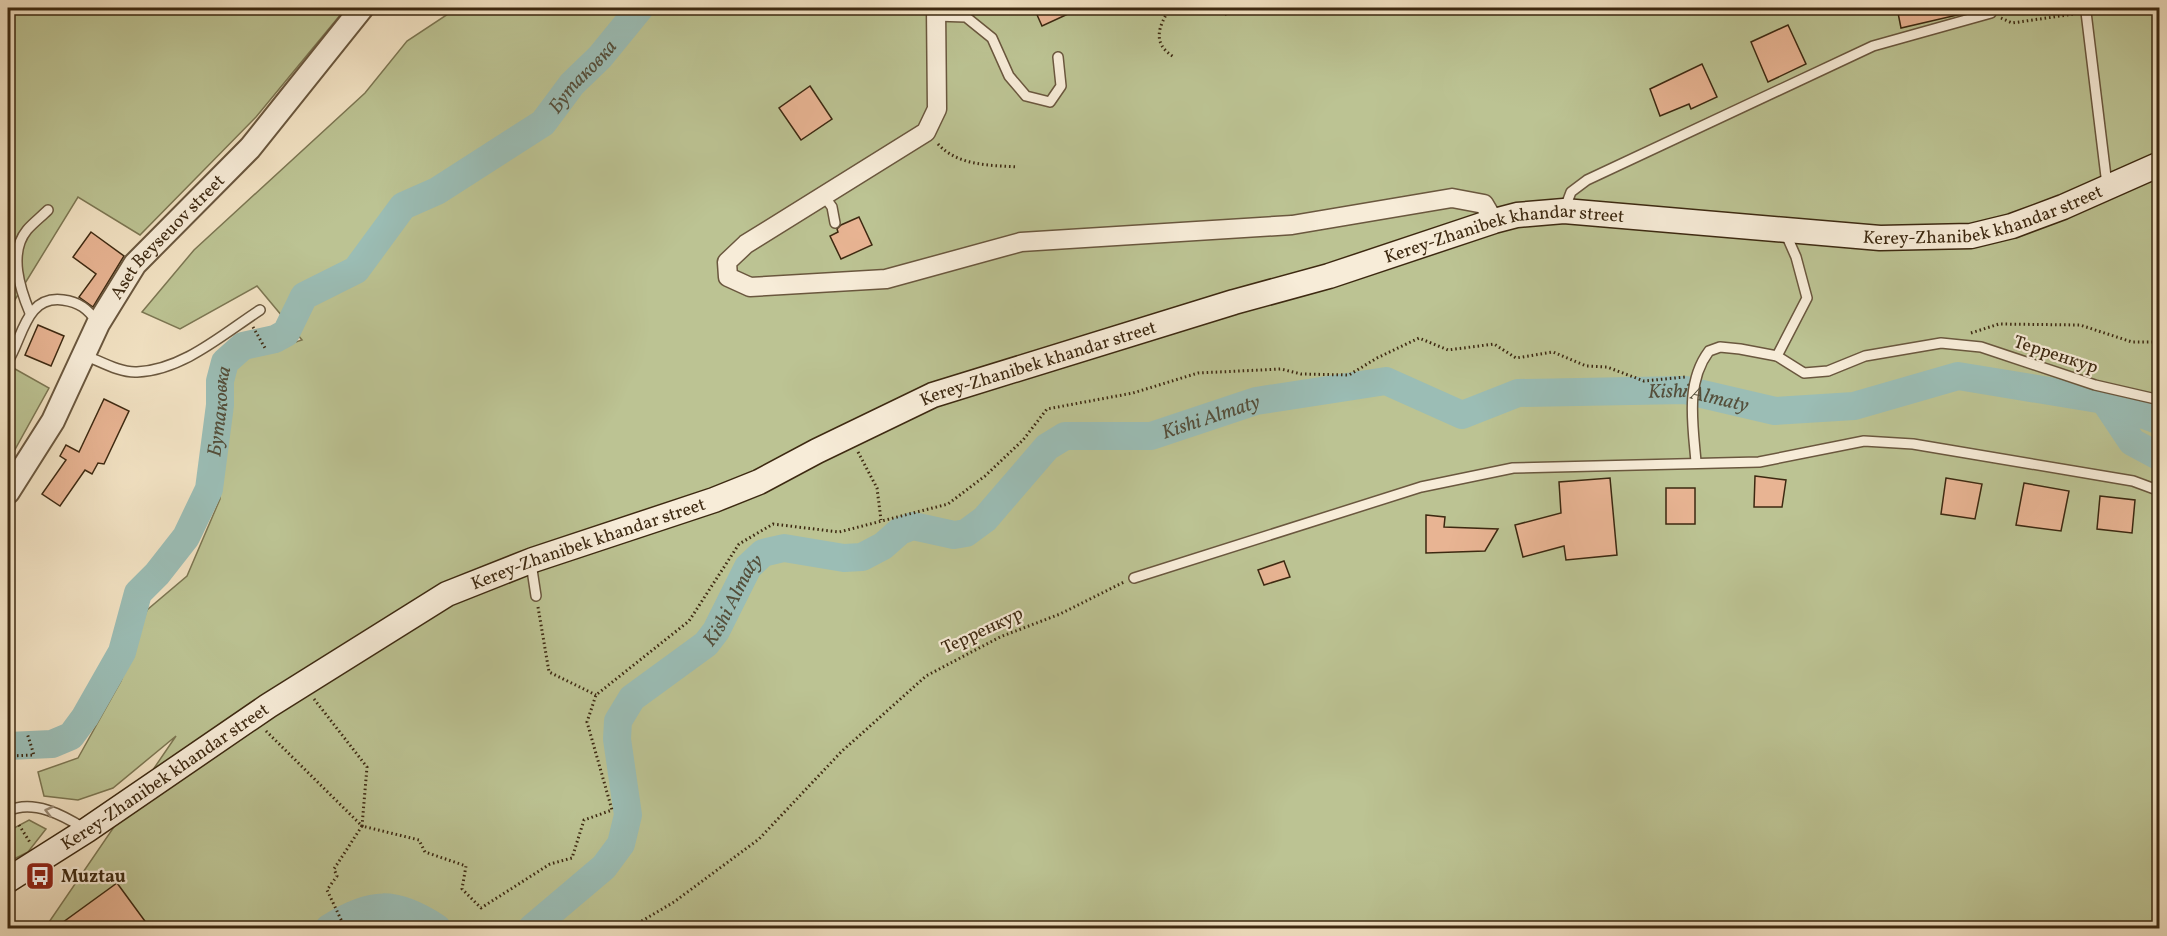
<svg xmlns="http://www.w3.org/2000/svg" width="2167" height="936" font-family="Vollkorn,serif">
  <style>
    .green { fill: #bcc393; stroke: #7c7652; stroke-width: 1.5 }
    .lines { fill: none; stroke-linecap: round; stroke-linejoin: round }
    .river { stroke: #9bbdb5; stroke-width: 28 }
    .building { fill: #e8b493; stroke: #3d2911; stroke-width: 1.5 }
    .service-casing { stroke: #6a573e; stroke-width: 12 }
    .minor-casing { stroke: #6a573e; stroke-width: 21 }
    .tertiary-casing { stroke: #6a573e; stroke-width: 26 }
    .secondary-casing { stroke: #3d2911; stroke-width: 27 }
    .path { stroke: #3d2911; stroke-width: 3; stroke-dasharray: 1.5 3; stroke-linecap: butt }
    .service { stroke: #f7ecd8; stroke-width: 9 }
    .minor { stroke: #f7ecd8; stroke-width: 18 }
    .tertiary { stroke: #f7ecd8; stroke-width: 22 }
    .secondary { stroke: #f7ecd8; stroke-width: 24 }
    .oneway { stroke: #9a8a74 }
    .labels { text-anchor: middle; stroke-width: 4.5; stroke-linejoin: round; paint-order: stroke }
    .street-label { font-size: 18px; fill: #3d2911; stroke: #f7ecd8 }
    .poi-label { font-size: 18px; font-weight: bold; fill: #3d2911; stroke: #f7ecd8; text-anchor: start }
    .water-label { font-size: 20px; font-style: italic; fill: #544e3a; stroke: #f7ecd8 }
  </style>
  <rect width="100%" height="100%" fill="#f2e2c3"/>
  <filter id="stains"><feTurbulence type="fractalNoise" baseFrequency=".00333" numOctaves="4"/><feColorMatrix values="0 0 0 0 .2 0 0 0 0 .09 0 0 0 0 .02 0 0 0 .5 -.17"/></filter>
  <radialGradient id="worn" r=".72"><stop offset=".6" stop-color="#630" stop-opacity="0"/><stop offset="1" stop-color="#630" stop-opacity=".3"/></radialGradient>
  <g class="green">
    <path d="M 8,8 L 346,8 L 256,117 L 140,235 L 78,197 L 8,311 Z"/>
    <path d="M 457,8 L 2159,8 L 2159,928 L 45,928 L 176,736 L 113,788 L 78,800 L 44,796 L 38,772 L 78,758 L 121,681 L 147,610 L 187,576 L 220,499 L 224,415 L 233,363 L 302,340 L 257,286 L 180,329 L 142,312 L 194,250 L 365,93 L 407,41 Z"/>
    <path d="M 8,365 L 49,388 L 8,462 Z"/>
    <path d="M 29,820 L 46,829 L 28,852 L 8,862 L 8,836 L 14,828 Z"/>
  </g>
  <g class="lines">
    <g class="river">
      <path d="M 2104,400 L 2132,442 L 2160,457"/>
      <path id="s1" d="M 8,746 L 52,744 L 71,736 L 85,717 L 122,652 L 138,593 L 157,574 L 186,537 L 209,489 L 220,405 L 220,381 L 225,362 L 243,346 L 275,339 L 286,333 L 304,296 L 356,270 L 403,206 L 437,191 L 543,123 L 572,84 L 600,57 L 640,8"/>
      <path d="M 329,928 C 371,901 395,900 437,928"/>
      <path id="s2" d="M 532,928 L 604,867 L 621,844 L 628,815 L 617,739 L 618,721 L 632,698 L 706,644 L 716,631 L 748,567 L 763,553 L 784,548 L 844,558 L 862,557 L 883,546 L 900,531 L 913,526 L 954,535 L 966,533 L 985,519 L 1047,447 L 1065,436 L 1151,436 L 1256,401 L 1386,381 L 1462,415 L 1518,393 L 1685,390 L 1775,411 L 1854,406 L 1958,376 L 2104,400 L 2160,421"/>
    </g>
  </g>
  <g class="building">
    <path d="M 1034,8 L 1081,8 L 1042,26 Z"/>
    <path d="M 1897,8 L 1965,8 L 1966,13 L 1901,28 Z"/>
    <path d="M 1788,25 L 1806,64 L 1768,82 L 1751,42 Z"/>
    <path d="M 1702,64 L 1717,97 L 1691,109 L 1689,104 L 1660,116 L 1650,89 Z"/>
    <path d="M 810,86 L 832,119 L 801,140 L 779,108 Z"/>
    <path d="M 859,217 L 872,245 L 841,259 L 830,236 L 838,232 L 837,229 L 841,225 Z"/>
    <path d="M 91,232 L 124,256 L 93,307 L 79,297 L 96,274 L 73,257 Z"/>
    <path d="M 38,325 L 64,336 L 51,366 L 25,355 Z"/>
    <path d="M 104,399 L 129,411 L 104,464 L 98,463 L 92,474 L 85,470 L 60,506 L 42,494 L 66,460 L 60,456 L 66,445 L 79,452 Z"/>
    <path d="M 1755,476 L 1786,480 L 1782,507 L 1754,507 Z"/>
    <path d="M 1610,478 L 1617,555 L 1566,560 L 1564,546 L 1523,557 L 1515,525 L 1561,513 L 1559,482 Z"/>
    <path d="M 1946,478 L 1982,484 L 1975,519 L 1941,514 Z"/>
    <path d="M 2024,483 L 2069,491 L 2061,531 L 2016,525 Z"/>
    <rect x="1666" y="488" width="29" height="36"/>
    <path d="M 2100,496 L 2135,500 L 2132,533 L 2097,529 Z"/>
    <path d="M 1426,515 L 1445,517 L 1444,527 L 1498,529 L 1485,551 L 1426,553 Z"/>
    <path d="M 1284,561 L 1290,577 L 1264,585 L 1258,570 Z"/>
    <path d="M 117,883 L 150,928 L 55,928 Z"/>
  </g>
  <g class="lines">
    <g class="service-casing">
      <g id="service">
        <path d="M 2086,12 L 2107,185"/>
        <path d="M 935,16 L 966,17 L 992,38 L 1009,76 L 1026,96 L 1050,102 L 1061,86 L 1058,57"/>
        <path d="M 824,196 L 832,207 L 835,223"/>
        <path d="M 1565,208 L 1571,192 L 1587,180 L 1873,46 L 1991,13"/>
        <path d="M 30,313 C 20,289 8,253 27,230 C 33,223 41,217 48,210"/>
        <path d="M 84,355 C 100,361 120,373 137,372 C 183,370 223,334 260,310"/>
        <path d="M 1777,356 L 1807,298 L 1796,257 L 1785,232"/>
        <path d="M 8,361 C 23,337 26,295 63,300 C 79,302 88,309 97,322"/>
        <path d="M 1696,462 C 1693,425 1685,383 1709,351 L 1720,347 L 1740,349 L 1777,356 L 1804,373 L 1828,371 L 1865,356 L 1941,343 L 1981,347 L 2095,385 L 2160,400"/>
        <path d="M 531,563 L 536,596"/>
        <path d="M 1134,578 L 1421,487 L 1513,468 L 1759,462 L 1864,441 L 1913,444 L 2133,481 L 2160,491"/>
        <path d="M 8,811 C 33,799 63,815 85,829"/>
      </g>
    </g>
    <g class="minor-casing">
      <path id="minor" d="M 936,8 L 937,109 L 926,132 L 746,244 L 727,262 L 728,277 L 750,287 L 886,279 L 1021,242 L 1292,225 L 1452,198 L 1484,204 L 1494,221"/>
    </g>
    <g class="tertiary-casing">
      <g id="tertiary">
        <path id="s3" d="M 8,492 L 53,421 L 98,324 L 135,264 L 250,148 L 362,8"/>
      </g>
    </g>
    <g class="secondary-casing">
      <g id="secondary">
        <path id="s4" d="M 8,880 L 87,830 L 268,706 L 447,594 L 533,560 L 714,500 L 759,482 L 817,451 L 933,395 L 1234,302 L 1329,276 L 1494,221 L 1517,215 L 1564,211 L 1880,238 L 1971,236 L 2012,226 L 2063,207 L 2160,164"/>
      </g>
    </g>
    <g class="path">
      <path d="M 1170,8 C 1159,26 1151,43 1174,57"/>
      <path d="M 1219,8 L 1228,16"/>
      <path d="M 2001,18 L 2012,23 L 2074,14"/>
      <path d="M 938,144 C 958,166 989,165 1017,167"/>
      <path d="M 253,327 L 265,348"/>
      <path d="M 1971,333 L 1999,324 L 2080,325 L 2132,342 L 2160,342"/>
      <path d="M 858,452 L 877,488 L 881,520"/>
      <path d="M 538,607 L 549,672 L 596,695"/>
      <path d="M 314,699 L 367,767 L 362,826 L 419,840 L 425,852 L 466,866 L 462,889 L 481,908 L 550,864 L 572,858 L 584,820 L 612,810 L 587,722 L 596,695 L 689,621 L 739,544 L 773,524 L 839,532 L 948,504 L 985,476 L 1023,440 L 1047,409 L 1133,393 L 1198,373 L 1281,369 L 1301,374 L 1349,375 L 1377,358 L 1419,338 L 1448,350 L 1494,344 L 1516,358 L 1553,352 L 1586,366 L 1607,367 L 1644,381 L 1685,377"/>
      <path d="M 266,731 L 362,826 L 334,869 L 337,876 L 327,890 L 345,928"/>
      <path d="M 8,756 L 34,755 L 27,733"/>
      <path d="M 19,825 L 31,844"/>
      <path d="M 630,928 L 674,902 L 759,839 L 842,751 L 926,676 L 1000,637 L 1060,614 L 1124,582"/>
    </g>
    <use href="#service" class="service"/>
    <use href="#minor" class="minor"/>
    <use href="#tertiary" class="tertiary"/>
    <use href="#secondary" class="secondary"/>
  </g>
  <defs><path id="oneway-chevron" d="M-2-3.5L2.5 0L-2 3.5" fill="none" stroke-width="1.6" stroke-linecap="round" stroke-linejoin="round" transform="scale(1.5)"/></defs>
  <use class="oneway" href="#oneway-chevron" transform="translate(49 811) rotate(-166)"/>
  <defs>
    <g id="bus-square" transform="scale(1.5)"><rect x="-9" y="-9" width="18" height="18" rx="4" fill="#8f2418" stroke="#f7ecd8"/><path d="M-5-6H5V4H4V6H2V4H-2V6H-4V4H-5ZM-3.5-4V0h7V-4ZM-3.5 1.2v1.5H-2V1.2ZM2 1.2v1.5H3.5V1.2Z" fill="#fff"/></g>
  </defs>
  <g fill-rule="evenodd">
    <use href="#bus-square" x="40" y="876"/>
  </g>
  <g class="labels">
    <g class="street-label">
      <text dy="6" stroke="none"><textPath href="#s4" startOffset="2132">Kerey-Zhanibek khandar street</textPath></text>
      <text dy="6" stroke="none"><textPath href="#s3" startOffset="303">Aset Beyseuov street</textPath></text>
      <text dy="6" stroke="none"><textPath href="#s4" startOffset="1646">Kerey-Zhanibek khandar street</textPath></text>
      <text transform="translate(2056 354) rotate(18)" y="6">Терренкур</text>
      <text dy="6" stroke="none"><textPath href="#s4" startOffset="1160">Kerey-Zhanibek khandar street</textPath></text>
      <text dy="6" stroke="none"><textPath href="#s4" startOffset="674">Kerey-Zhanibek khandar street</textPath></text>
      <text transform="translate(982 630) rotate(-25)" y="6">Терренкур</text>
      <text dy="6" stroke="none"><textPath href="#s4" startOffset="188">Kerey-Zhanibek khandar street</textPath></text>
    </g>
    <g class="poi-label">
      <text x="61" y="882">Muztau</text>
    </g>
    <g class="water-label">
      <text dy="7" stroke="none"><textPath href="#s1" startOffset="952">Бутаковка</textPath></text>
      <text dy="7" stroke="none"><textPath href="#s2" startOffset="1482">Kіshі Almaty</textPath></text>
      <text dy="7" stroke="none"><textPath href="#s1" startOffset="430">Бутаковка</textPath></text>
      <text dy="7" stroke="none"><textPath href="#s2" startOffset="978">Kіshі Almaty</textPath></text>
      <text dy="7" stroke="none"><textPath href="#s2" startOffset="418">Kіshі Almaty</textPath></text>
    </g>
  </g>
  <rect width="2167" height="936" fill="none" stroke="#f2e2c3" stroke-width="30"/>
  <rect x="9" y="9" width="2149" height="918" fill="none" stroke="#3d2911" stroke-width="3"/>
  <rect x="15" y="15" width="2137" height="906" fill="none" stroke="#3d2911" stroke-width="1.5"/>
  <rect width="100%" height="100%" filter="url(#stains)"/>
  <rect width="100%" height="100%" fill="url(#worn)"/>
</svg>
